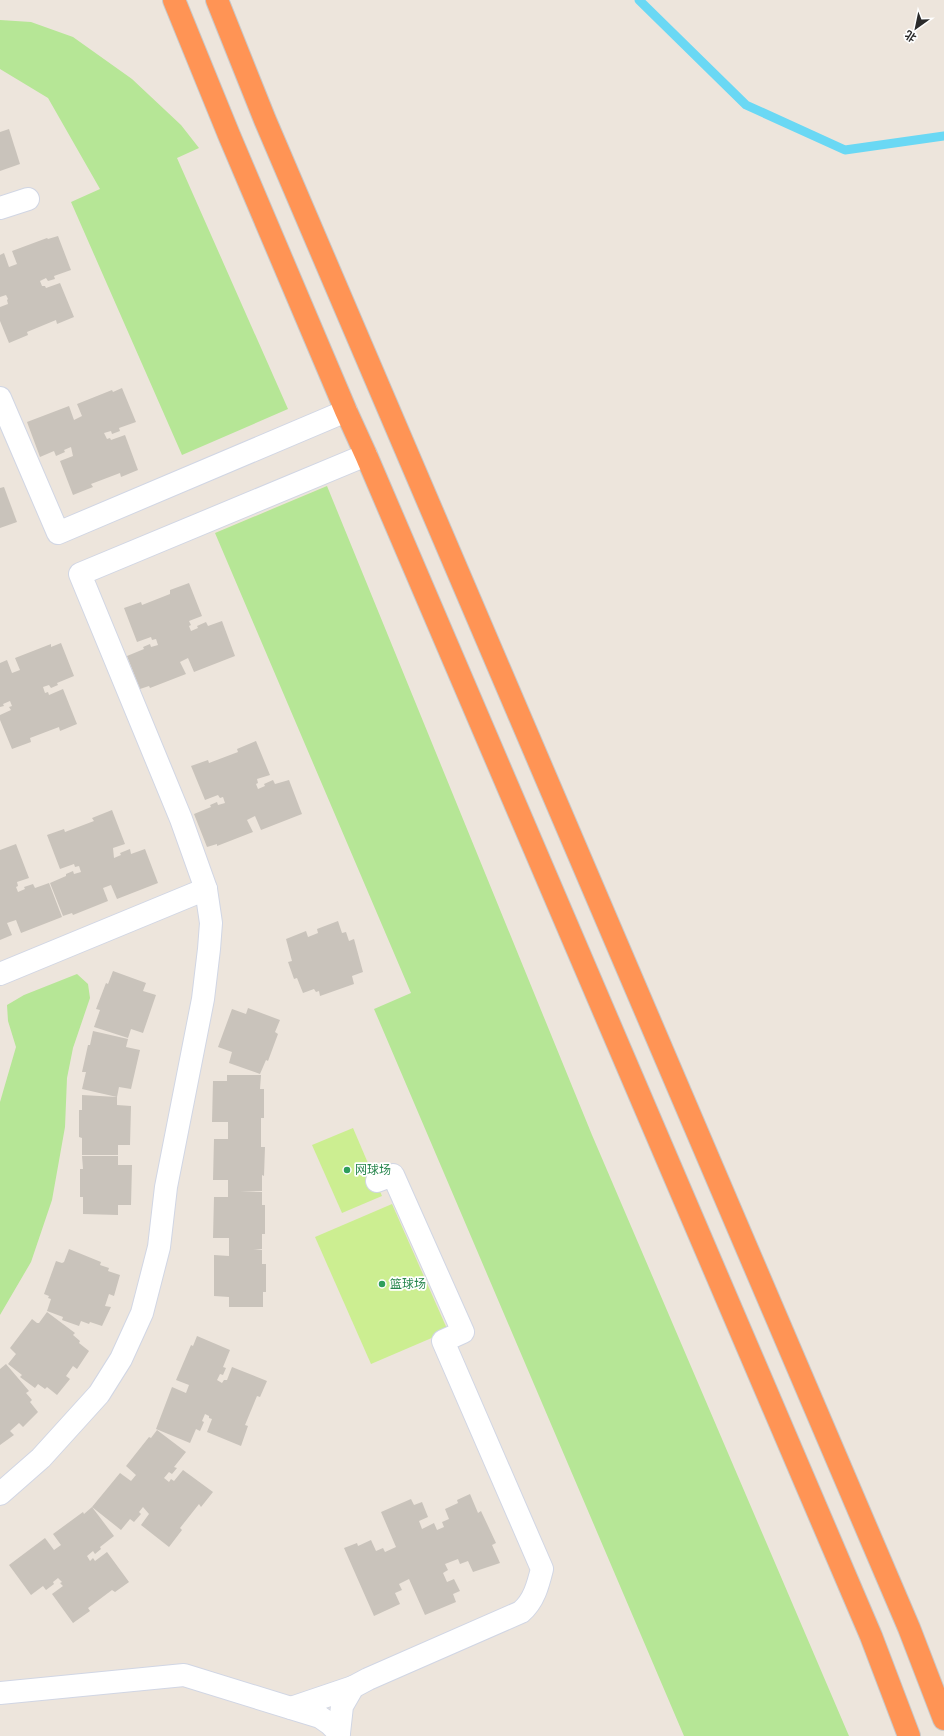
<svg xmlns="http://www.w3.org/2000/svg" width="944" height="1736" font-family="'Sofia Sans Condensed','Noto Sans SC',sans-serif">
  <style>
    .green { fill: #b6e696 }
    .pitch { fill: #ccee91 }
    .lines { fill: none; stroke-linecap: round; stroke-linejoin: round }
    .stream { stroke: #6ad8f4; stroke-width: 9 }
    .building { fill: #c9c3bb }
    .minor-casing { stroke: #d1d6e4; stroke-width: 24 }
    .highway-casing { stroke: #c8c8c8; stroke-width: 24 }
    .minor { stroke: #fff; stroke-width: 22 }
    .highway { stroke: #ff9455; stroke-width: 22 }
    .leisure-dot { fill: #2e9e5b; stroke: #fff; stroke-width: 1.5 }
    .labels { text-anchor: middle; stroke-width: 3.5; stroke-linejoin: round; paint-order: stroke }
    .leisure-label { font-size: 12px; fill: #27864d; stroke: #fff; text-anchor: start }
  </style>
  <rect width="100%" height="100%" fill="#ede5dc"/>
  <g class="green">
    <path d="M 0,20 L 31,22 L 73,37 L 132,79 L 181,125 L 199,148 L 177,158 L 288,409 L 182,455 L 71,202 L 100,189 L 48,98 L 0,69 Z"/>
    <path d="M 327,486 L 592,1135 L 849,1736 L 684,1736 L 374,1009 L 411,993 L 215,533 Z"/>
    <path d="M 77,974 L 88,984 L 90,998 L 73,1048 L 67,1078 L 65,1127 L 52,1200 L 31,1262 L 0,1315 L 0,1102 L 16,1047 L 8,1021 L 7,1005 L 24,995 Z"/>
  </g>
  <g class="pitch">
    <path d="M 353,1128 L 382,1196 L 342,1213 L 312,1145 Z"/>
    <path d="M 392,1204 L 448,1331 L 371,1364 L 315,1237 Z"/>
  </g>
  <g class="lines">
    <path class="stream" d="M 639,0 L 746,105 L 845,150 L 944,136"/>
  </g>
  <g class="building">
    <path d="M 9,129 L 20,164 L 0,171 L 0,132 Z"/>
    <path d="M 58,236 L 71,270 L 54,276 L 55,279 L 48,281 L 46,278 L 40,281 L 42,286 L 45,286 L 46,288 L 60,283 L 74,317 L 57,324 L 56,320 L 27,332 L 28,335 L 9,343 L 0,321 L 0,307 L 8,304 L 7,300 L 8,299 L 6,295 L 0,297 L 0,255 L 4,253 L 9,267 L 17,264 L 12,251 L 47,238 L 48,239 Z"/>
    <path d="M 122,388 L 136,422 L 119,428 L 120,431 L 112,434 L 111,431 L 104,433 L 107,439 L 110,438 L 111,440 L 125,435 L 138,470 L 121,477 L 120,473 L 91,484 L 93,487 L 73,495 L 60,461 L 73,456 L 71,447 L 64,450 L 65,452 L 56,456 L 54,451 L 40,457 L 27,422 L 69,406 L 74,420 L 82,416 L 77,404 L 112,390 L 113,392 Z"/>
    <path d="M 4,487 L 17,522 L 0,528 L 0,488 Z"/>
    <path d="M 189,583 L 202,616 L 189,621 L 191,625 L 189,626 L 191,631 L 198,628 L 197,626 L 206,622 L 208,626 L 222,621 L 235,656 L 194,672 L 188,658 L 180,662 L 186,674 L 150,688 L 149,686 L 140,689 L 127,656 L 144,649 L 143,647 L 150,644 L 151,647 L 158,645 L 156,639 L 152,640 L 151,637 L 137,642 L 124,608 L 141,602 L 142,605 L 170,594 L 170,590 Z"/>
    <path d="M 61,643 L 74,676 L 57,683 L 58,685 L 51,688 L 49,685 L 43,687 L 45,693 L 48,692 L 49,695 L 63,689 L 77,724 L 60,731 L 59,727 L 30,738 L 31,742 L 12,749 L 0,720 L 0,715 L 11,710 L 9,707 L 12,706 L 10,701 L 3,704 L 4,706 L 0,707 L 0,663 L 7,660 L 12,673 L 20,670 L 15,658 L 51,644 L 51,647 Z"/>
    <path d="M 256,741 L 270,775 L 257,779 L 258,783 L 256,784 L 258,789 L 265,786 L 264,784 L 273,780 L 275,784 L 289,780 L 302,814 L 261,830 L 255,816 L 247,820 L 253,832 L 217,846 L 217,844 L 207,847 L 194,814 L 211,807 L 210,805 L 217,802 L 218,805 L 225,803 L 223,797 L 220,798 L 218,795 L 205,800 L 191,766 L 208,760 L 209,763 L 238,752 L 237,749 Z"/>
    <path d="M 112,810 L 125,844 L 113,848 L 114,858 L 121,855 L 120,853 L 130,849 L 131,854 L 145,849 L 158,883 L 117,899 L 111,885 L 103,888 L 108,901 L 73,915 L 72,913 L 63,916 L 50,883 L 66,876 L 66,874 L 73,871 L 74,874 L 81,872 L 79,866 L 75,867 L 74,864 L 60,869 L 47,835 L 64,829 L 65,832 L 94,821 L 92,818 Z"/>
    <path d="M 16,844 L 29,878 L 17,882 L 18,886 L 16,887 L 18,892 L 25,889 L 24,887 L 33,884 L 35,888 L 49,883 L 62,917 L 21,933 L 16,920 L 7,923 L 12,935 L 0,940 L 0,850 Z"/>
    <path d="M 338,921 L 342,933 L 346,932 L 349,941 L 354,939 L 363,972 L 352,976 L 354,984 L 320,996 L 319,991 L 316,992 L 314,989 L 303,993 L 297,978 L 294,979 L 288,962 L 292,961 L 286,939 L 306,931 L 308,937 L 318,933 L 317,929 Z"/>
    <path d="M 113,971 L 146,983 L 143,991 L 156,995 L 143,1033 L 131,1029 L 128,1038 L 94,1027 L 100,1010 L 96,1009 L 106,983 L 108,984 Z"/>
    <path d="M 248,1008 L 280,1020 L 275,1032 L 278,1034 L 268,1061 L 266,1060 L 260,1074 L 229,1063 L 232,1052 L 218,1047 L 232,1009 L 246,1014 Z"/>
    <path d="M 93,1031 L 128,1039 L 126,1047 L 140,1050 L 131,1089 L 119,1087 L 117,1097 L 82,1089 L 86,1072 L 82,1072 L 88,1045 L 90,1045 Z"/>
    <path d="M 227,1075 L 261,1075 L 260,1089 L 264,1089 L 264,1118 L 261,1118 L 261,1147 L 265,1147 L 264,1176 L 262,1175 L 262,1191 L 240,1191 L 262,1192 L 262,1205 L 265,1205 L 265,1234 L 262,1234 L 262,1249 L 253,1249 L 262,1250 L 262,1264 L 266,1264 L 266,1292 L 263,1292 L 263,1307 L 229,1307 L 229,1297 L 214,1296 L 214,1255 L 229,1256 L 229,1238 L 213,1238 L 214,1197 L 228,1197 L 228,1180 L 213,1180 L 214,1139 L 228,1139 L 228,1122 L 212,1122 L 213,1081 L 227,1081 Z"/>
    <path d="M 82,1095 L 117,1097 L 117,1105 L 131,1106 L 130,1145 L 118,1145 L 118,1155 L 82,1155 L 82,1138 L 79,1137 L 79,1110 L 82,1110 Z"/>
    <path d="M 82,1156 L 118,1156 L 118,1165 L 132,1165 L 131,1205 L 118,1205 L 118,1215 L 83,1214 L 83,1197 L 80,1197 L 80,1169 L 83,1169 Z"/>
    <path d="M 69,1249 L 101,1262 L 100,1265 L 109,1268 L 108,1271 L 120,1275 L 114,1296 L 109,1294 L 105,1306 L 111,1307 L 102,1326 L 90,1322 L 89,1324 L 81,1321 L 79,1326 L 62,1320 L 63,1317 L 47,1311 L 51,1299 L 48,1298 L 49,1296 L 44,1294 L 56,1261 L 62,1263 L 64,1262 Z"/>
    <path d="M 47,1312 L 75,1333 L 73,1335 L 80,1341 L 79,1343 L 89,1351 L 77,1369 L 73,1366 L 66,1376 L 70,1379 L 57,1395 L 47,1387 L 45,1389 L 38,1384 L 35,1388 L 20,1377 L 22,1375 L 8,1364 L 16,1354 L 10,1348 L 32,1319 L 37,1323 L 39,1323 Z"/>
    <path d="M 197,1336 L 230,1350 L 223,1367 L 226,1368 L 223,1375 L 220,1374 L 217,1380 L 222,1383 L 224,1380 L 227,1380 L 232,1367 L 267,1381 L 260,1397 L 257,1396 L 245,1425 L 248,1426 L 241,1446 L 207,1432 L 212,1419 L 209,1418 L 209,1416 L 205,1414 L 202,1421 L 204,1422 L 200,1431 L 196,1429 L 190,1443 L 156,1429 L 172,1387 L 186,1393 L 189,1385 L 176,1380 L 191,1345 L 193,1346 Z"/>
    <path d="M 6,1364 L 29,1391 L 26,1393 L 32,1400 L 30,1402 L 38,1412 L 23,1427 L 19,1423 L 10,1431 L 14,1435 L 0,1445 L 0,1369 Z"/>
    <path d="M 157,1430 L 186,1452 L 174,1467 L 177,1468 L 172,1474 L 169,1472 L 164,1478 L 169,1482 L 171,1479 L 174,1481 L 183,1470 L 213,1492 L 201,1507 L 199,1504 L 180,1528 L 182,1530 L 169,1547 L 141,1525 L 149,1514 L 143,1507 L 139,1512 L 141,1514 L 134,1522 L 130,1519 L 121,1530 L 92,1507 L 114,1536 L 100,1547 L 101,1549 L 95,1554 L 93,1551 L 87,1556 L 90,1561 L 93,1558 L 95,1561 L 107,1552 L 129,1582 L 115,1592 L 112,1590 L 88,1608 L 90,1611 L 73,1623 L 52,1594 L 63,1586 L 60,1583 L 62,1582 L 58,1578 L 53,1582 L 54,1584 L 46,1590 L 43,1586 L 31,1595 L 9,1565 L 45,1538 L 54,1550 L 61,1545 L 53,1534 L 83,1512 L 84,1514 L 92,1507 L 120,1473 L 131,1481 L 136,1475 L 126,1466 L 149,1437 L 151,1438 Z"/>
    <path d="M 470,1494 L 478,1513 L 481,1511 L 496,1543 L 492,1545 L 500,1563 L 473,1572 L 468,1561 L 460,1564 L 458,1559 L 445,1564 L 448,1570 L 443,1573 L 447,1582 L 454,1579 L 460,1591 L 453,1594 L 456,1602 L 425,1615 L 409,1579 L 399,1584 L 402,1590 L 395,1593 L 400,1604 L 374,1616 L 344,1548 L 357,1543 L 358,1546 L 371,1540 L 376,1551 L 383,1548 L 385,1552 L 396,1547 L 381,1512 L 411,1499 L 414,1505 L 422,1502 L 428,1517 L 419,1521 L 422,1529 L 434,1523 L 437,1530 L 444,1527 L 442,1522 L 449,1519 L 445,1509 L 458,1503 L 457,1500 Z"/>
  </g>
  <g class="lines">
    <g class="minor-casing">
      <g id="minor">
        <path d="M 0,208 L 28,199"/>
        <path d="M 0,398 L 58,533 L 346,411"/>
        <path d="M 0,974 L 206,889"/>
        <path d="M 0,1494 L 41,1458 L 99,1394 L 121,1359 L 142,1313 L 159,1247 L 166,1187 L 203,999 L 209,949 L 211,923 L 206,889 L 181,819 L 80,574 L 366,455"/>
        <path d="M 0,1693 L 184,1675 L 320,1717 L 330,1724 L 339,1733"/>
        <path d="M 291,1708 L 353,1687"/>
        <path d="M 339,1733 L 342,1706 L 353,1687 L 368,1679 L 521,1612 C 534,1601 538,1585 542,1569 L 443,1341 L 463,1332 L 393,1175 L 377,1181"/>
      </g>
    </g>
    <g class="highway-casing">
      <g id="highway">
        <path d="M 174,0 L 229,135 L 346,411 L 366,455 L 871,1636 L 909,1736"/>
        <path d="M 217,0 L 265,120 L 909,1628 L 944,1719"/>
      </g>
    </g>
    <use href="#minor" class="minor"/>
    <use href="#highway" class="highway"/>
  </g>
  <g class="leisure-dot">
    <circle cx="347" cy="1170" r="4"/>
    <circle cx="382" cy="1284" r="4"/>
  </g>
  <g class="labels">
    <g class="leisure-label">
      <text x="355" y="1174">网球场</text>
      <text x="390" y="1288">篮球场</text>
    </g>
  </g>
  <g transform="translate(916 28) rotate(213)" stroke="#ffffff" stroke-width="3" paint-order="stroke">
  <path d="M0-3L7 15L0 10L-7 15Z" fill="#2b2b2b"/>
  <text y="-6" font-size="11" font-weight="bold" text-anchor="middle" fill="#2b2b2b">北</text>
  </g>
</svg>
